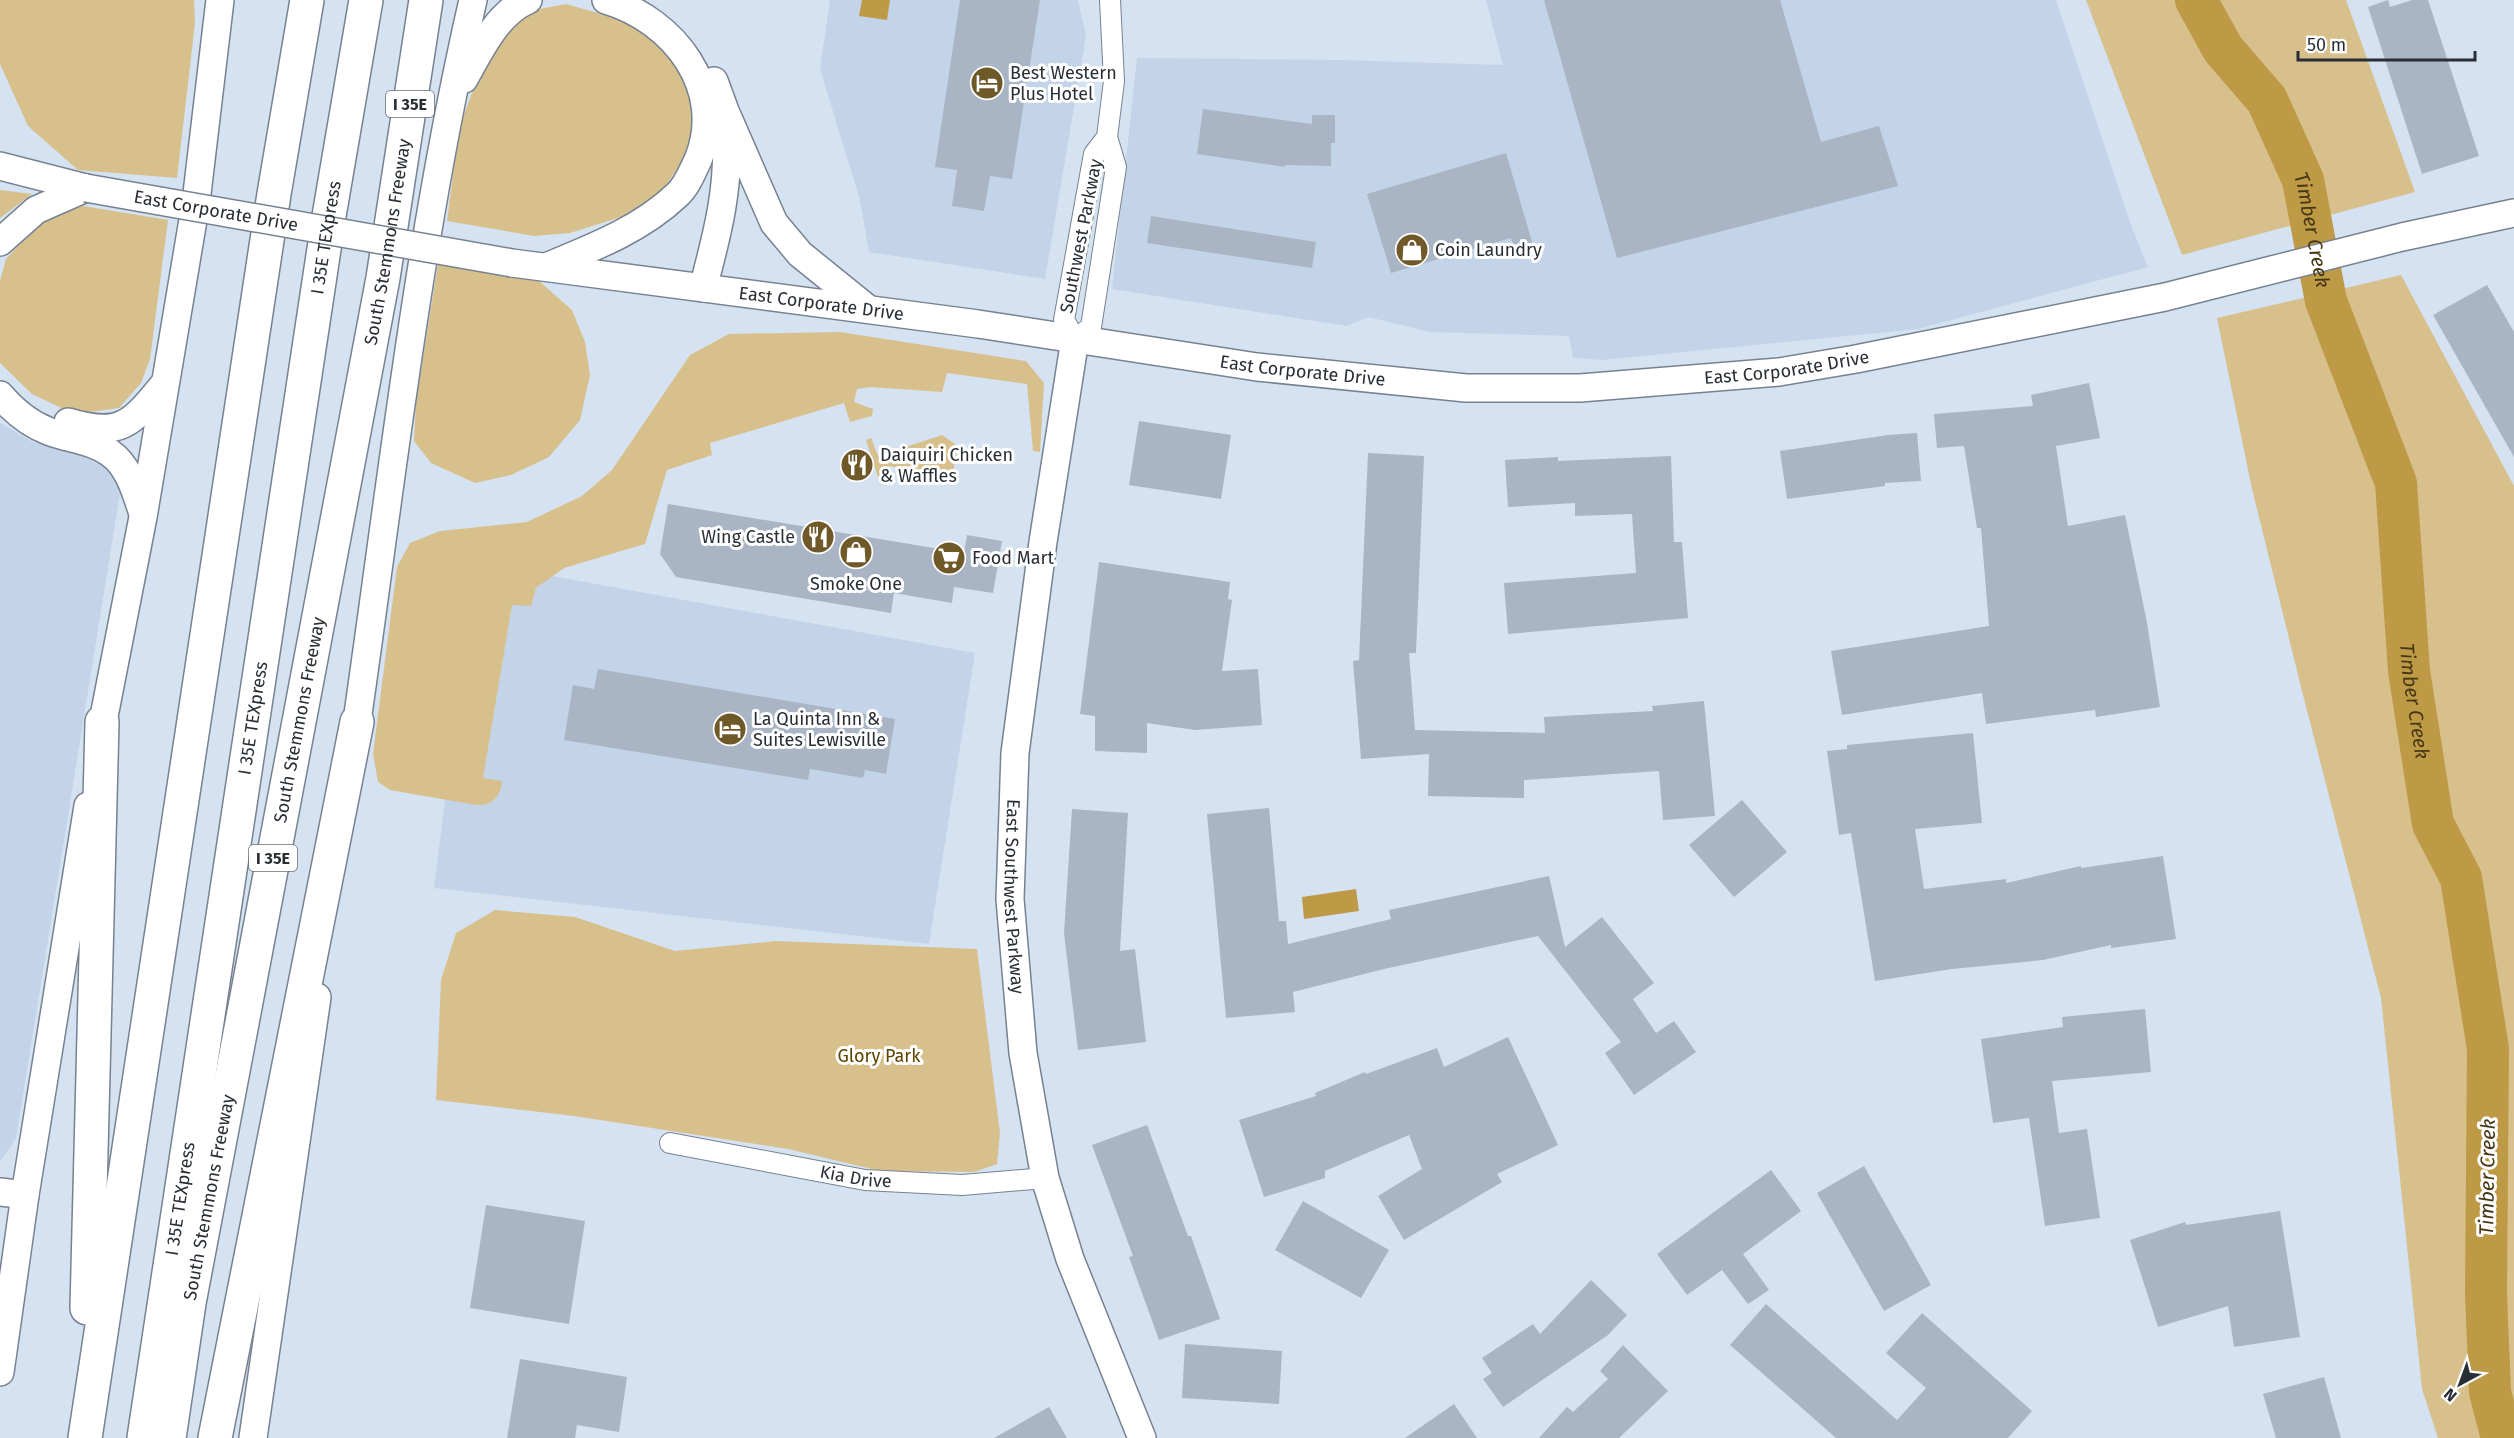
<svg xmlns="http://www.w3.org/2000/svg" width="2514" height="1438" font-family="'Fira Sans',sans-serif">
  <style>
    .built { fill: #c3d4e8 }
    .green { fill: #d8c08d }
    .water { fill: #be9a47 }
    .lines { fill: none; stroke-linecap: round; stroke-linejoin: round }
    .river { stroke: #be9a47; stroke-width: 42 }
    .building { fill: #a9b5c4 }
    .street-casing { stroke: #778290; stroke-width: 22 }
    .secondary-casing { stroke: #778290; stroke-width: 30 }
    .highway-casing { stroke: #778290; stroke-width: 36 }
    .street { stroke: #fff; stroke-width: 20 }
    .secondary { stroke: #fff; stroke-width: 27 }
    .highway { stroke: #fff; stroke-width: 33 }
    .secondary-bridge-casing { stroke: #778290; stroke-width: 30; stroke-linecap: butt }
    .secondary-bridge { stroke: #fff; stroke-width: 27 }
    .labels { text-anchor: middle; stroke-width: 6; stroke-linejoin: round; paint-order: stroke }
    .shield { fill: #fff; stroke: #696d71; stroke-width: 1.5 }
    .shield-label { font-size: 16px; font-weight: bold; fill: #292e34 }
    .poi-label { font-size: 18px; fill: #292e34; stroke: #fff; text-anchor: start }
    .street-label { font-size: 18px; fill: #292e34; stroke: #fff }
    .park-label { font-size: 18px; fill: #5d4400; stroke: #fff }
    .water-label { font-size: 20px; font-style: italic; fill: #463713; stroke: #fff }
  </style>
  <rect width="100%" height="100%" fill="#d5e2f1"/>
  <g class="built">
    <path d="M 830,0 L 1078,0 L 1086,36 L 1045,279 L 869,252 L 860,200 L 820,69 Z"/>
    <path d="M 1486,0 L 2056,0 L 2131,225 L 2148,267 L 1918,329 L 1602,360 L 1573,358 L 1569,336 L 1430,332 L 1368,317 L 1347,326 L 1112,289 L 1137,58 L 1339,60 L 1503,65 Z"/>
    <path d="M 0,423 L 33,442 L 98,457 L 121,487 L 16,1138 L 0,1162 Z"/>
    <path d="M 475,562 L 975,653 L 929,944 L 434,888 Z"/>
  </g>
  <g class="green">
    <path d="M 0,0 L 194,0 L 195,23 L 177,178 L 78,170 L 28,126 L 0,64 Z"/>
    <path d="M 2086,0 L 2346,0 L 2415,192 L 2182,255 Z"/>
    <path d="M 566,4 L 626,21 L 659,37 L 700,105 L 685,157 L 662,191 L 621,217 L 570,233 L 534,236 L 447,221 L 459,128 L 489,47 L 509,25 L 534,10 Z"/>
    <path d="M 0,190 L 32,194 L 0,218 Z"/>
    <path d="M 83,206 L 168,220 L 150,359 L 141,383 L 119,408 L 74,414 L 32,394 L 0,363 L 0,281 L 6,259 L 43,219 Z"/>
    <path d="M 438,264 L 496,270 L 539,281 L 572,310 L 585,342 L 590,375 L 580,420 L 549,457 L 511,475 L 475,483 L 431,463 L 414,441 L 416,402 Z"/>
    <path d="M 2401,275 L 2514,486 L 2514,1438 L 2438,1438 L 2422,1389 L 2381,998 L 2303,695 L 2252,489 L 2217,318 Z"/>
    <path d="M 840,332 L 1026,361 L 1044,383 L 1040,452 L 1033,451 L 1027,384 L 947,373 L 942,392 L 871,387 L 857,389 L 854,402 L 873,409 L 872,416 L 850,422 L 844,403 L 710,443 L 712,455 L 667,470 L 645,544 L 564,568 L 536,588 L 531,606 L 512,605 L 483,778 L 502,781 C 501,797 492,806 476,805 L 390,790 L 378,782 L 373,754 L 397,567 L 410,543 L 440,531 L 527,522 L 582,496 L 612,470 L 690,355 L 729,334 Z"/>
    <path d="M 942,435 L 958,446 L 952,476 L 889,466 L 883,486 L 880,483 L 866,440 L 871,438 L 878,456 Z"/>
    <path d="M 495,910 L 575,917 L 675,951 L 776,941 L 977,949 L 1000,1133 L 997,1164 L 974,1172 L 880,1171 L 788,1149 L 574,1116 L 436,1100 L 441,980 L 456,933 Z"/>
  </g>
  <g class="water">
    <path d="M 862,0 L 890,0 L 887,20 L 859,16 Z"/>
    <path d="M 1356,889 L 1359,911 L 1304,919 L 1302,897 Z"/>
  </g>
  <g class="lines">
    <path class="river" id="s1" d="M 2196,0 L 2223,49 L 2267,100 L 2303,180 L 2326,301 L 2396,483 L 2409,671 L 2433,824 L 2461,878 L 2488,1049 L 2486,1294 L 2490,1392 L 2502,1438"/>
  </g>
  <g class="building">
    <path d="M 960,0 L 1040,0 L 1012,179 L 990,176 L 984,211 L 952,206 L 957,170 L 935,167 Z"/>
    <path d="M 1544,0 L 1780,0 L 1821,142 L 1879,126 L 1898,186 L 1617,258 Z"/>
    <path d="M 2388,0 L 2390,7 L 2412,0 L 2428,0 L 2479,156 L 2422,174 L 2368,7 Z"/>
    <path d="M 1203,109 L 1312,124 L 1312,115 L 1335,115 L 1335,143 L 1331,143 L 1331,166 L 1285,165 L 1285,167 L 1197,154 Z"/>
    <path d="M 1506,153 L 1535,252 L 1517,257 L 1511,238 L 1391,273 L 1367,194 Z"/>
    <path d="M 1151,216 L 1316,242 L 1312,268 L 1147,243 Z"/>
    <path d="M 2487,285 L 2514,332 L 2514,457 L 2433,315 Z"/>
    <path d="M 2089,383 L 2100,438 L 2056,446 L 2068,526 L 2125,515 L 2147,623 L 2160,707 L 2096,717 L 2095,710 L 1986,724 L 1982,693 L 1842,715 L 1831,651 L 1989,626 L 1981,528 L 1977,528 L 1964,446 L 1937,448 L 1934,414 L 2033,406 L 2031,395 Z"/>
    <path d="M 1139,421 L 1231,435 L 1221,499 L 1129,485 Z"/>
    <path d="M 1917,433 L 1921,481 L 1885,483 L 1885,486 L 1787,499 L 1780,451 L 1888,435 Z"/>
    <path d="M 1368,453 L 1424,456 L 1416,653 L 1409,653 L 1415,730 L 1545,733 L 1544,717 L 1653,711 L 1652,706 L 1704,701 L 1715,816 L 1663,820 L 1659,771 L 1524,780 L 1524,798 L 1428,796 L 1429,754 L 1361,759 L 1353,661 L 1359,660 Z"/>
    <path d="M 1671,456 L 1674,542 L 1682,542 L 1688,618 L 1508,634 L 1504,583 L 1636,573 L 1632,514 L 1575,516 L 1575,503 L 1508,507 L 1505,460 L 1558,457 L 1558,461 Z"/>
    <path d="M 668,504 L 964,553 L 967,535 L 1002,541 L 993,593 L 954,587 L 952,603 L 894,593 L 891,613 L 676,577 L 660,554 Z"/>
    <path d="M 1099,562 L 1230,582 L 1228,599 L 1232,600 L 1222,671 L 1258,669 L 1262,725 L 1195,730 L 1147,723 L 1147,753 L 1095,751 L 1095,716 L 1080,714 Z"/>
    <path d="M 598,669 L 895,719 L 886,774 L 865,770 L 863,778 L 810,769 L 808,780 L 564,740 L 573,685 L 594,689 Z"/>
    <path d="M 1973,733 L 1982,823 L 1915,829 L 1924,889 L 2006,879 L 2006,883 L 2081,866 L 2081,868 L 2163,856 L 2176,939 L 2111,948 L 2111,945 L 2043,960 L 1952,969 L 1875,981 L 1851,833 L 1839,835 L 1827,751 L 1847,749 L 1847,745 Z"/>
    <path d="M 1742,800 L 1787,852 L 1734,897 L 1689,845 Z"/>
    <path d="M 1269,808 L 1279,921 L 1286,921 L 1288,944 L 1391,919 L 1389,910 L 1549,876 L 1565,947 L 1602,917 L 1654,983 L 1633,999 L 1656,1033 L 1674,1021 L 1696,1052 L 1634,1095 L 1605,1053 L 1621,1042 L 1538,936 L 1384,969 L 1293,992 L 1295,1012 L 1226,1018 L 1207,814 Z"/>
    <path d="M 1072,809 L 1128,813 L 1120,951 L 1135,949 L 1146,1042 L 1078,1050 L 1064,933 Z"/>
    <path d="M 2145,1009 L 2151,1072 L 2052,1081 L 2059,1133 L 2087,1129 L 2100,1218 L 2045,1226 L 2029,1118 L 1993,1123 L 1981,1039 L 2063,1027 L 2062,1017 Z"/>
    <path d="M 1508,1037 L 1558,1145 L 1497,1174 L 1502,1182 L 1404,1240 L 1378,1196 L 1422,1169 L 1409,1135 L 1325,1171 L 1325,1178 L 1264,1197 L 1239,1120 L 1316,1096 L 1315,1093 L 1365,1072 L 1366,1074 L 1437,1048 L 1444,1067 Z"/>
    <path d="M 1147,1125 L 1188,1236 L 1191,1236 L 1220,1319 L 1159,1340 L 1129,1257 L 1133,1256 L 1092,1145 Z"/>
    <path d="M 1864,1166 L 1931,1285 L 1884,1311 L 1817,1193 Z"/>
    <path d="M 1771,1170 L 1801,1211 L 1743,1254 L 1769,1290 L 1748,1304 L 1722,1270 L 1687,1295 L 1657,1254 Z"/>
    <path d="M 1303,1201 L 1389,1250 L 1361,1298 L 1275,1250 Z"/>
    <path d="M 486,1205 L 585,1221 L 569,1324 L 470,1308 Z"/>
    <path d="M 2280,1211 L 2300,1337 L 2234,1347 L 2228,1306 L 2158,1327 L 2130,1240 L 2185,1222 L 2186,1225 Z"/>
    <path d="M 1591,1280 L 1627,1315 L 1608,1335 L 1503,1407 L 1483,1379 L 1492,1373 L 1482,1358 L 1533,1324 L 1540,1334 Z"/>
    <path d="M 1766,1304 L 1897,1420 L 1926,1388 L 1886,1353 L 1922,1313 L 2032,1411 L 2008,1438 L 1836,1438 L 1730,1345 Z"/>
    <path d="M 1185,1344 L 1282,1351 L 1279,1404 L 1182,1398 Z"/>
    <path d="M 1623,1345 L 1668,1391 L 1619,1438 L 1539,1438 L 1567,1407 L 1573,1412 L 1608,1379 L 1600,1371 Z"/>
    <path d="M 520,1359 L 627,1377 L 619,1432 L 577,1425 L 575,1438 L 507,1438 Z"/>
    <path d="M 2324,1377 L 2341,1438 L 2276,1438 L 2263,1394 Z"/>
    <path d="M 1454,1404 L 1477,1438 L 1405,1438 Z"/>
    <path d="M 1049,1407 L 1067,1438 L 994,1438 Z"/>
  </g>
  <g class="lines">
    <g class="street-casing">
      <g id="street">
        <path d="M 1107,137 L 1094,154 L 1064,320 L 1075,339 L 1091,327 L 1116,167 L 1107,137 L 1114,81 L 1110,0"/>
        <path id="s2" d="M 670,1143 L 865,1180 L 962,1185 L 1045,1178"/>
      </g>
    </g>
    <g class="secondary-casing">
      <g id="secondary">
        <path d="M 464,79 C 480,51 497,13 528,0"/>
        <path d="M 714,81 L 725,111 L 774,223 L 800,254 L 868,309"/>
        <path d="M 0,166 L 86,188"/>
        <path d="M 0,242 L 36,210 L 86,188"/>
        <path id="s3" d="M 512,263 L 978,324 L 1257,367 L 1466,388 L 1580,388 L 1779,372 L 1856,359 L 2165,297 L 2402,237 L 2514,213"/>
        <path d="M 546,267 C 592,248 640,230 677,195 C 687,186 692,172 698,160 C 727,89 674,20 606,0"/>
        <path d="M 703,288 C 718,232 730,186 726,127"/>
        <path id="s4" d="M 1075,339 L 1043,542 L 1015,753 L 1010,899 L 1023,1053 L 1045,1178 L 1070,1259 L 1142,1438"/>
        <path d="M 0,395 C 13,410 30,424 48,431 C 68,439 92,440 110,453 C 129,466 136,493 143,514"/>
        <path d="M 68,422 C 122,438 132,423 165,383"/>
        <path d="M 99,742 L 143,517 L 196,202 L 220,0"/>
        <path d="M 354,742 C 390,495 417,244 473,0"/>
        <path d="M 0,1192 L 25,1195"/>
        <path d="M 0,1372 L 25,1195 L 88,806"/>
        <path d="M 253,1438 L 317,997"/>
      </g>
    </g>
    <g class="highway-casing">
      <g id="highway">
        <path d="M 87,1308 L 102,722"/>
        <path d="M 85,1438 L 274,194 L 307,0"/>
        <path id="s5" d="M 144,1438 L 329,216 L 366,0"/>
        <path id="s6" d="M 169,1438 L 189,1303 L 383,278 L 426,0"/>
        <path d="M 215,1438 L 357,722"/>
      </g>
    </g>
    <use href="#street" class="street"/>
    <use href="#secondary" class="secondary"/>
    <use href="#highway" class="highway"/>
    <g class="secondary-bridge-casing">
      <g id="secondary-bridge">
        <path id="s7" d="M 86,188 L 512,263"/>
      </g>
    </g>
    <use href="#secondary-bridge" class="secondary-bridge"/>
  </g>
  <defs>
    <g id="hotel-disc" transform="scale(1.725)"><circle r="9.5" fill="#6f5929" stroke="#fff"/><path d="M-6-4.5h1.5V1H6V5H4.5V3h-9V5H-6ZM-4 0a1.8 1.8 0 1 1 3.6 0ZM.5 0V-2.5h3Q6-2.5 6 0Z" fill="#fff"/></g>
    <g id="shop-disc" transform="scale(1.725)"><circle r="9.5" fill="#6f5929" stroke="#fff"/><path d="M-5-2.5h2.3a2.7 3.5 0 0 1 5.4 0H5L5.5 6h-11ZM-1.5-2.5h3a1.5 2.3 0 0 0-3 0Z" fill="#fff"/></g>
    <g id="restaurant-disc" transform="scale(1.725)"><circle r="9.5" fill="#6f5929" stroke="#fff"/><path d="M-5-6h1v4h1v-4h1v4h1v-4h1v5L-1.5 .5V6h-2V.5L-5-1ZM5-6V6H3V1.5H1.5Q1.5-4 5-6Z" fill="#fff"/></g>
    <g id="supermarket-disc" transform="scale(1.725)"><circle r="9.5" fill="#6f5929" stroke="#fff"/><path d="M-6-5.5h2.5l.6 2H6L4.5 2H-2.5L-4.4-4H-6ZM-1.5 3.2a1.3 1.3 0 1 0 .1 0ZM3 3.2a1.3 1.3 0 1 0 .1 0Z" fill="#fff"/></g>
  </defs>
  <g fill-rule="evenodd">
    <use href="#hotel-disc" x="987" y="83"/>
    <use href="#shop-disc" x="1412" y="250"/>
    <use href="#restaurant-disc" x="857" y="465"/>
    <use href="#restaurant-disc" x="818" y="537"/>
    <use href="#shop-disc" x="856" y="552"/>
    <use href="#supermarket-disc" x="949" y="558"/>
    <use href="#hotel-disc" x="730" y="729"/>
  </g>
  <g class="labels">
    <g class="shield">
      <rect x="386" y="91" width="48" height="26" rx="4.5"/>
      <rect x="249" y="845" width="48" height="26" rx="4.5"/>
    </g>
    <g class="shield-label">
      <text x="410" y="110">I 35E</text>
      <text x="273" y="864">I 35E</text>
    </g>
    <g class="poi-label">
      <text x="1010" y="79">Best Western<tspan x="1010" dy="21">Plus Hotel</tspan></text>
      <text x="1435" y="256">Coin Laundry</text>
      <text x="880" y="461">Daiquiri Chicken<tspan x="880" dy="21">&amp; Waffles</tspan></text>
      <text x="795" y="543" text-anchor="end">Wing Castle</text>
      <text x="972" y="564">Food Mart</text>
      <text x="856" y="590" text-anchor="middle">Smoke One</text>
      <text x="753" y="725">La Quinta Inn &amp;<tspan x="753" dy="21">Suites Lewisville</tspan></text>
    </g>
    <g class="street-label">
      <text dy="6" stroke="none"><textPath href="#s7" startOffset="132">East Corporate Drive</textPath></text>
      <text transform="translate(1081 236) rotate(-79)" y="6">Southwest Parkway</text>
      <text dy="6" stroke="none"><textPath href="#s5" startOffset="1214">I 35E TEXpress</textPath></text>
      <text dy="6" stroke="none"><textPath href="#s6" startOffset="1216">South Stemmons Freeway</textPath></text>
      <text dy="6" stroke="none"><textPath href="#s3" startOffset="312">East Corporate Drive</textPath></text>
      <text dy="6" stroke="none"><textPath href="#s3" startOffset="1284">East Corporate Drive</textPath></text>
      <text dy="6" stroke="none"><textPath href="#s3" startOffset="798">East Corporate Drive</textPath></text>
      <text dy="6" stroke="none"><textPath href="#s5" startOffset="728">I 35E TEXpress</textPath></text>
      <text dy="6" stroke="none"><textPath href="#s6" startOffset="730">South Stemmons Freeway</textPath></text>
      <text dy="6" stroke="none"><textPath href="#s4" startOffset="562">East Southwest Parkway</textPath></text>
      <text dy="6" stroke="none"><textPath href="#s2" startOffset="189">Kia Drive</textPath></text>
      <text dy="6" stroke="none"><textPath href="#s6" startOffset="244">South Stemmons Freeway</textPath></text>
      <text dy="6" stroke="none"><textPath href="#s5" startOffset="242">I 35E TEXpress</textPath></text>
    </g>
    <g class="park-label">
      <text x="879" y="1062">Glory Park</text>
    </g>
    <g class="water-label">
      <text dy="7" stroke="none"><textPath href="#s1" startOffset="262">Timber Creek</textPath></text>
      <text dy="7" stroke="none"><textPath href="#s1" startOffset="748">Timber Creek</textPath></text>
      <text transform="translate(2487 1177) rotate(-89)" y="7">Timber Creek</text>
    </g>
  </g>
  <g transform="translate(2460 1384) rotate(221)" stroke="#ffffff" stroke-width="4.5" paint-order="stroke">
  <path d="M0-4.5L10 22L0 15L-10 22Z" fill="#292e34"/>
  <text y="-9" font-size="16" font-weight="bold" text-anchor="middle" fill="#292e34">N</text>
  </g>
  <path d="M2298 51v9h177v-9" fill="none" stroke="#292e34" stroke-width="3"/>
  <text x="2307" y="51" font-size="18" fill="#292e34" stroke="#ffffff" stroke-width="4.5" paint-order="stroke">50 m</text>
</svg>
